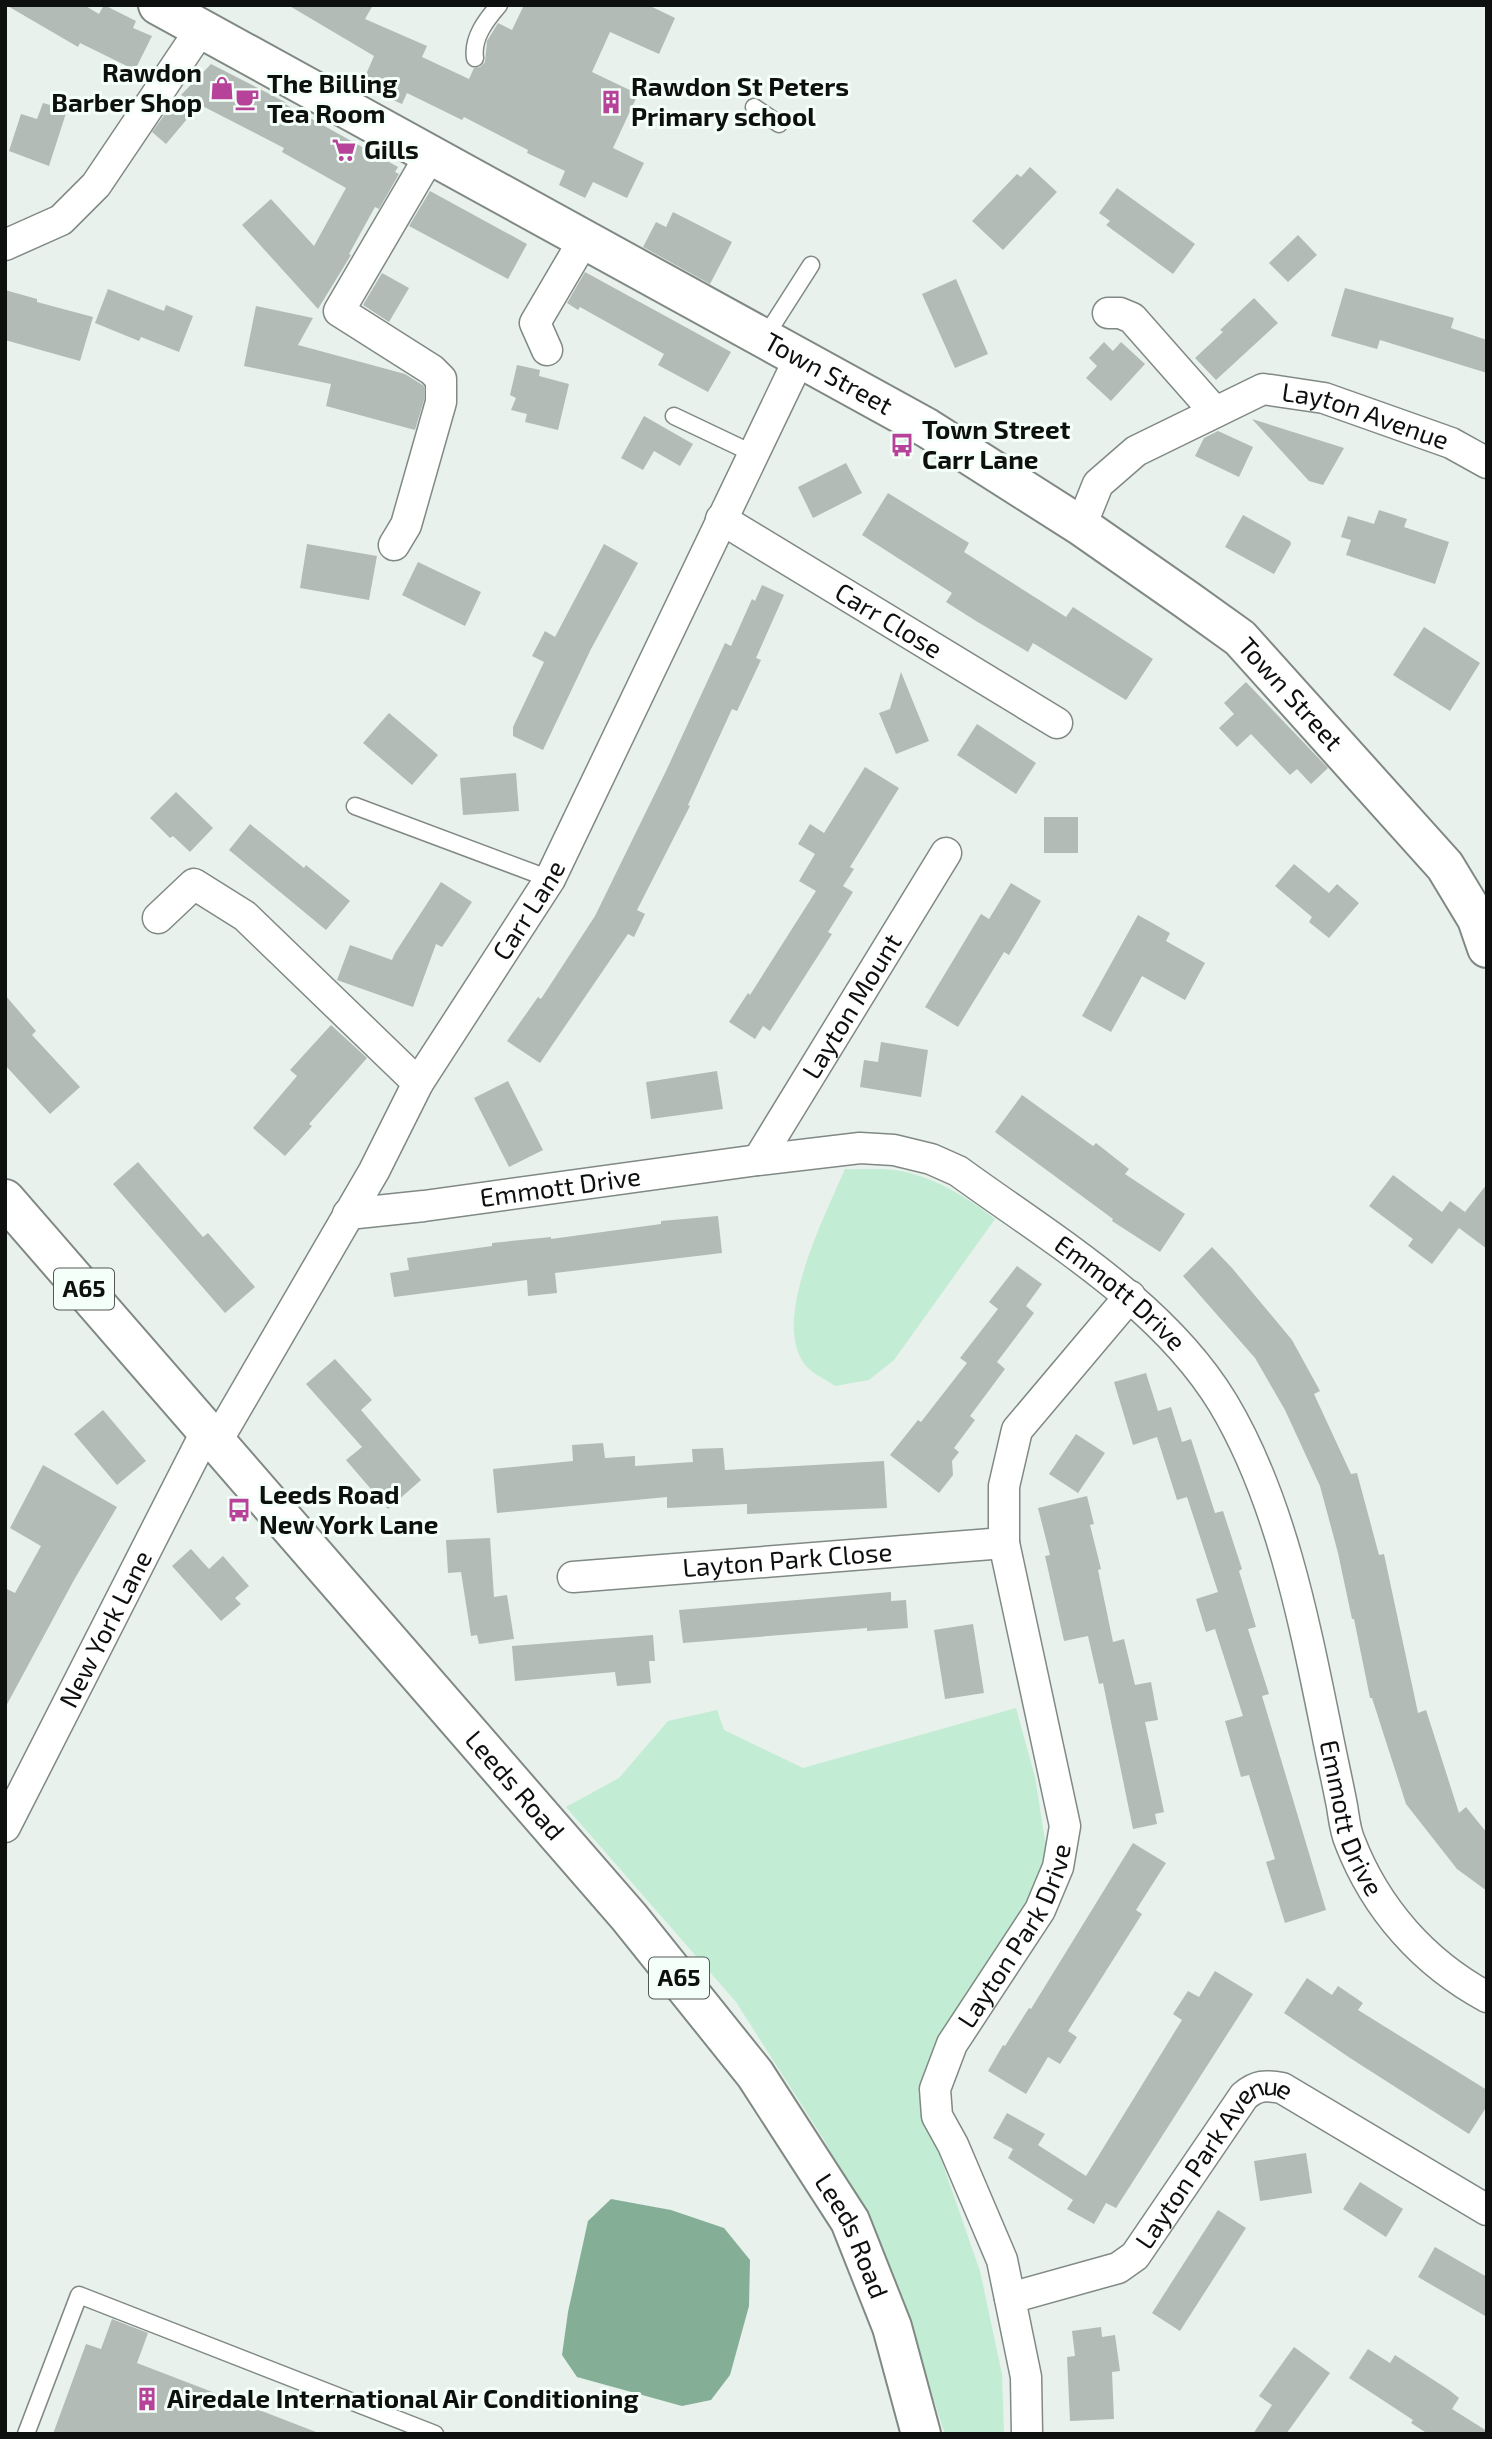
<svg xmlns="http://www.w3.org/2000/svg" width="1492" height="2439" font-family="'Exo 2',sans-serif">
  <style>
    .green { fill: #c2edd4 }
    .water { fill: #84af96 }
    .building { fill: #b2bbb6 }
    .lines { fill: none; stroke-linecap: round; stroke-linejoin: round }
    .lane-casing { stroke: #808984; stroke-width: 19 }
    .street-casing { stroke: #808984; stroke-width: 33 }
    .secondary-casing { stroke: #808984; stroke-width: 42 }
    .primary-casing { stroke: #808984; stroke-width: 42 }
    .lane { stroke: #fff; stroke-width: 16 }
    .street { stroke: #fff; stroke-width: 30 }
    .secondary { stroke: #fff; stroke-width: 38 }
    .primary { stroke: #fff; stroke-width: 38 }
    .labels { text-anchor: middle; stroke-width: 6; stroke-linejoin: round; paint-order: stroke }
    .shield { fill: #f5fff9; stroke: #535854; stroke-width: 2 }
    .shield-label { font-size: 24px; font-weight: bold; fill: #0d100e }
    .poi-label { font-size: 26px; font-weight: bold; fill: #0d100e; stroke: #f5fff9; text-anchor: start }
    .street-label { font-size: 26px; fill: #0d100e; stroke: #f5fff9 }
  </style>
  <rect width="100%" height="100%" fill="#e8f1ec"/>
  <g class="green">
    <path d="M 845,1169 C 861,1170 878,1168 894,1170 C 932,1175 965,1196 995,1219 L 894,1360 L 869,1380 L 835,1386 C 827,1380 815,1375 808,1368 C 767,1327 826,1214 845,1169 Z"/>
    <path d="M 1016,1708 L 1035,1777 L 1046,1846 L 1036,1891 L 933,2049 L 918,2093 L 980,2271 L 1002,2374 L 1004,2434 L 945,2434 L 891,2272 L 824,2140 L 736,2002 L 566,1807 L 619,1778 L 668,1721 L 717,1710 L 724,1730 L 803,1768 Z"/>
  </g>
  <path class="water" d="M 611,2199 L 671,2210 L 724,2228 L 750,2260 L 749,2306 L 730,2375 L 711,2400 L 682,2406 L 577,2377 L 562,2355 L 568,2312 L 588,2221 Z"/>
  <g class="building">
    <path d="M 6,5 L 84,5 L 99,14 L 104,5 L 136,21 L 133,28 L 152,36 L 135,70 L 80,43 L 78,47 Z"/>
    <path d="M 288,5 L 373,5 L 365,19 L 427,46 L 422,57 L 469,79 L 474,68 L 480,67 L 485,62 L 487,41 L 498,23 L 512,30 L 524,5 L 648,5 L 675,18 L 659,54 L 610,32 L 592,72 L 638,94 L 613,148 L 644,163 L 627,198 L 593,182 L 585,198 L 559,185 L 565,171 L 527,153 L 528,150 L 464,117 L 462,120 L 407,93 L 402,104 L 361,86 L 374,56 Z"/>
    <path d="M 211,64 L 285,102 L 285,104 L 398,167 L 395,172 L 399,174 L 379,209 L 375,207 L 349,254 L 351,255 L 318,309 L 242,225 L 271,199 L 314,246 L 346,188 L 282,152 L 284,148 L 181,95 Z"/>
    <path d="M 178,96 L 193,112 L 166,144 L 152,132 Z"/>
    <path d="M 43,103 L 67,110 L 49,166 L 9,151 L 21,114 L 37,119 Z"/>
    <path d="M 1030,167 L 1057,192 L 1003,250 L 972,221 L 1017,174 L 1021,177 Z"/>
    <path d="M 1117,188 L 1195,244 L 1173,274 L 1106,225 L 1110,221 L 1099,213 Z"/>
    <path d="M 430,191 L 527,244 L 508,279 L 409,226 Z"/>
    <path d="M 673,212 L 732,242 L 710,284 L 643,247 L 656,222 L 666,227 Z"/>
    <path d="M 1298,235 L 1317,255 L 1288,282 L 1269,263 Z"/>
    <path d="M 585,272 L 731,352 L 708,392 L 658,365 L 664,354 L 580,307 L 578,310 L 567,303 Z"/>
    <path d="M 382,273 L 409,288 L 389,322 L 363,305 Z"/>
    <path d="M 956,279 L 988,354 L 955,368 L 922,294 Z"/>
    <path d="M 1345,288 L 1454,318 L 1451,328 L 1487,340 L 1487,373 L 1380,340 L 1377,349 L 1331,336 Z"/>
    <path d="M 108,289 L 164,311 L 166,305 L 193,316 L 179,352 L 141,337 L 139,341 L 95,323 Z"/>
    <path d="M 5,290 L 37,299 L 37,302 L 93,317 L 80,361 L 5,340 Z"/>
    <path d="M 1254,298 L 1278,323 L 1216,380 L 1195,358 L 1223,332 L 1220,330 Z"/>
    <path d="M 256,306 L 313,318 L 298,345 L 405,374 L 421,384 L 424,386 L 424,400 L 415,430 L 326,406 L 331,384 L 244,366 Z"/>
    <path d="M 1104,342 L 1113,351 L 1121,342 L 1145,364 L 1111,401 L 1086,378 L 1097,366 L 1089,358 Z"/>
    <path d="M 517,365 L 540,370 L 539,376 L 569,384 L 558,430 L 525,422 L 527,414 L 511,410 L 516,398 L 510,395 Z"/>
    <path d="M 644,416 L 693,444 L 680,466 L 654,451 L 643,470 L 621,458 Z"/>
    <path d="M 1252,419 L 1344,448 L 1323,485 L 1309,481 Z"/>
    <path d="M 1218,431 L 1253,447 L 1239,477 L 1195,456 L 1204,438 Z"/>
    <path d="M 846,463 L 862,493 L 813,518 L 798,487 Z"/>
    <path d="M 888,493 L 969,543 L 964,552 L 1066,617 L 1073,607 L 1153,659 L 1126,700 L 1033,643 L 1028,652 L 976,621 L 946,602 L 952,593 L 862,535 Z"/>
    <path d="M 1379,510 L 1407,519 L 1404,527 L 1449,542 L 1435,584 L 1346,555 L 1351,540 L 1341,537 L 1348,516 L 1374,524 Z"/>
    <path d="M 1243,515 L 1290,541 L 1291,544 L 1274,574 L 1225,547 Z"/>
    <path d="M 307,544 L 377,556 L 369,600 L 300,588 Z"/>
    <path d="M 604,544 L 638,563 L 591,649 L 543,750 L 513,736 L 513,727 L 544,662 L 532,656 L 545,631 L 555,637 Z"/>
    <path d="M 418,562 L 481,592 L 465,626 L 402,595 Z"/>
    <path d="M 762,585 L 784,595 L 756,658 L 761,660 L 737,711 L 732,709 L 688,805 L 690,806 L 637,910 L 645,914 L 634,937 L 628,934 L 540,1063 L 507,1041 L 538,997 L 541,999 L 595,916 L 666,771 L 725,643 L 731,646 L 752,599 L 755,601 Z"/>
    <path d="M 1424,627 L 1480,663 L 1450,711 L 1393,675 Z"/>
    <path d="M 901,672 L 929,741 L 896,754 L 879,713 L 890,709 Z"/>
    <path d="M 1246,682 L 1328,768 L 1311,784 L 1297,769 L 1290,775 L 1251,734 L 1237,747 L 1219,728 L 1234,714 L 1224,703 Z"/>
    <path d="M 389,713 L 438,755 L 412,785 L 363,743 Z"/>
    <path d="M 977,724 L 1036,763 L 1016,794 L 957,755 Z"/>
    <path d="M 865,767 L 899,788 L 850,867 L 854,869 L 843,886 L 853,892 L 828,932 L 832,934 L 770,1031 L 763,1026 L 755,1039 L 729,1022 L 748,993 L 750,995 L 816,891 L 799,881 L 815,854 L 798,844 L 810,824 L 824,833 Z"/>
    <path d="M 516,773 L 519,811 L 463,815 L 460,778 Z"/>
    <path d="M 176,792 L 213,828 L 190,852 L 173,836 L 170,838 L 150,818 Z"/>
    <rect x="1044" y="817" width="34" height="36"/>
    <path d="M 250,824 L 304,868 L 306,865 L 350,901 L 326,930 L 229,850 Z"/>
    <path d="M 1294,864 L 1329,893 L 1337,884 L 1359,903 L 1329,938 L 1309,922 L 1312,917 L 1275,886 Z"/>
    <path d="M 441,882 L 472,902 L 442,947 L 436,944 L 413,1007 L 337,980 L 350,945 L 392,960 L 395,953 Z"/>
    <path d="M 1011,883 L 1041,901 L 1009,955 L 1004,952 L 958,1027 L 925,1007 L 981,914 L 989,919 Z"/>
    <path d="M 1138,915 L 1170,933 L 1166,941 L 1205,963 L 1185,1000 L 1142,976 L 1111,1032 L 1082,1016 Z"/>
    <path d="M 5,995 L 36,1031 L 32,1035 L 80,1087 L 50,1114 L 5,1065 Z"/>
    <path d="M 331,1025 L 367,1058 L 309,1124 L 312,1126 L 285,1156 L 253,1128 L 297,1076 L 290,1070 Z"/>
    <path d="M 881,1042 L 928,1050 L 921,1097 L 860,1087 L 864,1060 L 878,1062 Z"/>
    <path d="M 717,1071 L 723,1109 L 651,1119 L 646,1082 Z"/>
    <path d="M 508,1081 L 543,1150 L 509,1167 L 474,1098 Z"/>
    <path d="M 1022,1095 L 1093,1146 L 1096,1143 L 1129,1169 L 1125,1174 L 1185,1214 L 1160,1252 L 1112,1221 L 1113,1219 L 995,1132 Z"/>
    <path d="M 138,1162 L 203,1237 L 208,1233 L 255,1287 L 225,1313 L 113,1184 Z"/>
    <path d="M 1393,1175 L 1442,1212 L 1450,1201 L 1465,1212 L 1487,1184 L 1487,1249 L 1459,1228 L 1432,1264 L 1408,1246 L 1413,1239 L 1369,1206 Z"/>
    <path d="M 718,1216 L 722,1253 L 555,1273 L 557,1293 L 528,1296 L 527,1280 L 394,1297 L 390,1273 L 409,1270 L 407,1258 L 492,1246 L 492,1243 L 551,1237 L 551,1239 L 661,1224 L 661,1221 Z"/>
    <path d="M 1212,1247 L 1232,1268 L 1292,1340 L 1320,1391 L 1314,1394 L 1351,1474 L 1357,1473 L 1379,1555 L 1384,1554 L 1418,1713 L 1426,1710 L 1459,1813 L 1466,1807 L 1487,1833 L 1487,1891 L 1457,1869 L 1406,1804 L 1372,1698 L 1370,1698 L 1354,1619 L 1352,1619 L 1338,1553 L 1320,1486 L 1285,1410 L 1255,1358 L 1183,1276 Z"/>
    <path d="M 1017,1266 L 1042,1284 L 1026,1306 L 1034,1313 L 997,1362 L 1005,1369 L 970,1416 L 975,1420 L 954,1448 L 959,1452 L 952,1461 L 953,1475 L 939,1493 L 890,1455 L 918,1420 L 921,1422 L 967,1363 L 960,1358 L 998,1309 L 989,1302 Z"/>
    <path d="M 335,1359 L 372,1400 L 361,1410 L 421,1480 L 388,1509 L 346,1460 L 362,1447 L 306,1384 Z"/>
    <path d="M 1146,1373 L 1158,1411 L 1171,1407 L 1182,1442 L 1191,1439 L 1215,1513 L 1223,1511 L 1242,1569 L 1239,1571 L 1256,1627 L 1248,1629 L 1269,1694 L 1262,1696 L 1326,1910 L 1285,1923 L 1266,1862 L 1275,1859 L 1249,1775 L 1241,1777 L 1225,1721 L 1243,1716 L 1215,1629 L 1206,1632 L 1196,1599 L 1218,1592 L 1187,1497 L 1177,1500 L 1157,1437 L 1133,1445 L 1114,1382 Z"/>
    <path d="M 103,1410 L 146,1461 L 117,1485 L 74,1434 Z"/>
    <path d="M 1076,1434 L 1105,1453 L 1078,1493 L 1049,1474 Z"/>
    <path d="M 603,1443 L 605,1458 L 635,1456 L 635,1466 L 693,1462 L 692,1449 L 723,1448 L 725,1470 L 884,1461 L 887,1508 L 747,1514 L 747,1504 L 667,1508 L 667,1497 L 497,1513 L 493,1469 L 573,1461 L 572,1445 Z"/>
    <path d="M 43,1465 L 117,1507 L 74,1580 L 5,1708 L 5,1588 L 15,1593 L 41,1546 L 10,1528 Z"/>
    <path d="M 1087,1496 L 1094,1524 L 1090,1525 L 1101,1569 L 1098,1570 L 1113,1642 L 1124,1639 L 1135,1685 L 1151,1682 L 1158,1720 L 1145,1722 L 1164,1812 L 1155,1814 L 1157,1824 L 1133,1829 L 1103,1683 L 1099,1684 L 1088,1636 L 1064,1641 L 1045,1556 L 1050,1555 L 1038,1508 Z"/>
    <path d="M 490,1538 L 494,1597 L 507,1595 L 514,1639 L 479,1644 L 477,1635 L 471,1636 L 461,1572 L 448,1573 L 446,1540 Z"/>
    <path d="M 191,1549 L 209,1569 L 223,1556 L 249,1586 L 235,1598 L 241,1604 L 221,1621 L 172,1566 Z"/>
    <path d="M 891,1592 L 891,1601 L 906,1600 L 908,1628 L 867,1631 L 867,1628 L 683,1643 L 679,1610 Z"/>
    <path d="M 973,1624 L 984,1693 L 945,1699 L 934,1630 Z"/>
    <path d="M 653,1635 L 655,1661 L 649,1661 L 651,1683 L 617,1686 L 615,1672 L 515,1681 L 512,1646 Z"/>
    <path d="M 1133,1843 L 1166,1863 L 1136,1910 L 1142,1914 L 1068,2031 L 1077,2037 L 1060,2064 L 1048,2057 L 1026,2094 L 988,2071 L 1003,2045 L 1005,2046 L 1029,2008 L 1031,2009 Z"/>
    <path d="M 1215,1971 L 1253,1994 L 1116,2208 L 1106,2203 L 1094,2224 L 1067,2209 L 1073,2200 L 1008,2158 L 1013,2149 L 993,2138 L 1007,2113 L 1045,2134 L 1038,2145 L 1086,2176 L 1182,2020 L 1173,2014 L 1188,1991 L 1199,1997 Z"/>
    <path d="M 1307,1978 L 1332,1995 L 1338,1986 L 1363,2003 L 1358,2010 L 1487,2090 L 1487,2106 L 1469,2134 L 1350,2058 L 1284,2013 Z"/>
    <path d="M 1306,2153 L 1312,2193 L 1260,2201 L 1254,2161 Z"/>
    <path d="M 1360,2182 L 1403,2209 L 1386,2237 L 1343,2209 Z"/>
    <path d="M 1218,2210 L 1246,2228 L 1180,2331 L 1152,2313 Z"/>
    <path d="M 1435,2247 L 1487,2277 L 1487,2317 L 1418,2277 Z"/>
    <path d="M 112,2319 L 148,2333 L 137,2363 L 316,2432 L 316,2434 L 53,2434 L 86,2344 L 101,2349 Z"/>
    <path d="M 1101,2327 L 1102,2337 L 1115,2335 L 1120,2371 L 1112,2372 L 1114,2419 L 1070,2421 L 1067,2357 L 1075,2356 L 1072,2331 Z"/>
    <path d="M 1294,2347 L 1330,2373 L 1286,2434 L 1253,2434 L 1272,2405 L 1259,2396 Z"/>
    <path d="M 1368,2349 L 1390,2363 L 1395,2355 L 1449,2390 L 1459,2398 L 1452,2409 L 1487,2431 L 1487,2434 L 1428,2434 L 1411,2423 L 1413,2420 L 1349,2378 Z"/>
  </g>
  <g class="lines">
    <g class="lane-casing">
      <g id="lane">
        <path d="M 475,58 C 472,38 486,20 499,5"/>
        <path d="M 754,107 L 779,124"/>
        <path d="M 765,337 L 811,265"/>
        <path d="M 674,416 L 754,454"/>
        <path d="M 355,806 L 550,879"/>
        <path d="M 26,2434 L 79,2295 L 435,2434"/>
      </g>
    </g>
    <g class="street-casing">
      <g id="street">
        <path d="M 5,245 L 61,220 L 96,185 L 201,29"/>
        <path d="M 1108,313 L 1120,313 L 1132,318 L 1215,412"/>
        <path d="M 547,350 L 535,323 L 585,238"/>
        <path id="s1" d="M 721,519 L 1057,723"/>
        <path id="s2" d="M 1081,526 L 1098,484 L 1136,451 L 1263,389 L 1324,398 L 1451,443 L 1487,463"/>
        <path d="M 394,545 L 406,525 L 441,402 L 441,379 L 432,370 L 339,311 L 431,154"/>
        <path d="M 158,918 L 194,884 L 245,916 L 418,1083"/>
        <path id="s3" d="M 758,1160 L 946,853"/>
        <path id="s4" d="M 348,1214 L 424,1206 L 758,1160 L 860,1148 L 894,1150 L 931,1159 L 958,1171 C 1050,1238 1163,1304 1223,1403 C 1280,1498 1304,1620 1326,1728 C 1331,1754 1337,1780 1342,1806 C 1344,1818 1345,1831 1350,1842 C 1376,1909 1424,1963 1487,1997"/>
        <path id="s5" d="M 217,1441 L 374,1171 L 418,1083 L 550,879 L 800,357"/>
        <path id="s6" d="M 573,1577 L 1004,1543"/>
        <path id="s7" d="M 5,1827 L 207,1430"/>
        <path id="s8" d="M 1010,2298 L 1118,2268 L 1135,2256 L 1244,2096 C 1257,2085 1265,2085 1282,2088 L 1487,2210"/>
        <path id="s9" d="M 1027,2434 L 1026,2377 L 1002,2260 L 953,2145 L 937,2116 L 935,2089 L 952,2044 L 1040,1910 L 1058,1867 L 1065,1826 L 1004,1543 L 1004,1486 L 1017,1430 L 1130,1296"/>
      </g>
    </g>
    <g class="secondary-casing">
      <g id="secondary">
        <path id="s10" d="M 158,5 L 927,428 L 1081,526 L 1187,600 L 1240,638 L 1445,866 L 1477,919 L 1487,948"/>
      </g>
    </g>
    <g class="primary-casing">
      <g id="primary">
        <path id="s11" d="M 5,1199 L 629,1917 L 755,2074 L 850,2221 L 892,2327 L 921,2434"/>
      </g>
    </g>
    <use href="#lane" class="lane"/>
    <use href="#street" class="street"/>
    <use href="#secondary" class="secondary"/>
    <use href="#primary" class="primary"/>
  </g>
  <defs>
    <g id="shop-bare" transform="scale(1.89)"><path d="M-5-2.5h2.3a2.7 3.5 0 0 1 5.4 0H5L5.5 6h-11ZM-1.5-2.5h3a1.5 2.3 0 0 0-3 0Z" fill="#b74299" stroke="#f5fff9" stroke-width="2.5" paint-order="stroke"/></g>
    <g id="cafe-bare" transform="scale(1.89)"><path d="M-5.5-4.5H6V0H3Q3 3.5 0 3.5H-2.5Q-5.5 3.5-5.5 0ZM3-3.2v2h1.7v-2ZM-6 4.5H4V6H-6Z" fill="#b74299" stroke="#f5fff9" stroke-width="2.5" paint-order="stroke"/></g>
    <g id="building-bare" transform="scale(1.89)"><path d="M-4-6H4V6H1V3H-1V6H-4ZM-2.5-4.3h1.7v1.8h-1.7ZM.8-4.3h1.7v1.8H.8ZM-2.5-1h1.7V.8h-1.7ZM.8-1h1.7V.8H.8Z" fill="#b74299" stroke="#f5fff9" stroke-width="2.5" paint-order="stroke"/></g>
    <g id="supermarket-bare" transform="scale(1.89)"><path d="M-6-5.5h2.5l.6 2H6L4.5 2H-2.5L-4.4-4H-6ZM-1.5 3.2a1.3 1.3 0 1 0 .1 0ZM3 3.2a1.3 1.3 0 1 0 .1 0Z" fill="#b74299" stroke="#f5fff9" stroke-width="2.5" paint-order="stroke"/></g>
    <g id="bus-bare" transform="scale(1.89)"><path d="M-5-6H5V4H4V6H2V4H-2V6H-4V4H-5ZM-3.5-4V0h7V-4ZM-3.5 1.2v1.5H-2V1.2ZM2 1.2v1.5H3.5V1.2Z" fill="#b74299" stroke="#f5fff9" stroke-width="2.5" paint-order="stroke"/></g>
  </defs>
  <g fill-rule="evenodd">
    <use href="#shop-bare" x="222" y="88"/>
    <use href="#cafe-bare" x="247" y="99"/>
    <use href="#building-bare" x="611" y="102"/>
    <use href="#supermarket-bare" x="344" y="150"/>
    <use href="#bus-bare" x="902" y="445"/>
    <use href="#bus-bare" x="239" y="1510"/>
    <use href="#building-bare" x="147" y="2399"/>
  </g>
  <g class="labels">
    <g class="shield">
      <rect x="54" y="1268.5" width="60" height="41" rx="5"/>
      <rect x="649" y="1957.5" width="60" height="41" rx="5"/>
    </g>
    <g class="shield-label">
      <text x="84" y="1297">A65</text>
      <text x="679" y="1986">A65</text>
    </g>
    <g class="poi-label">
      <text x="202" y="82" text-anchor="end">Rawdon<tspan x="202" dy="30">Barber Shop</tspan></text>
      <text x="267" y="93">The Billing<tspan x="267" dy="30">Tea Room</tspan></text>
      <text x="631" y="96">Rawdon St Peters<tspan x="631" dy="30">Primary school</tspan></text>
      <text x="364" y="159">Gills</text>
      <text x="922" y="439">Town Street<tspan x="922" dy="30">Carr Lane</tspan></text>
      <text x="259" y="1504">Leeds Road<tspan x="259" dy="30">New York Lane</tspan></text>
      <text x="167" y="2408">Airedale International Air Conditioning</text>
    </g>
    <g class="street-label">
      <text dy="9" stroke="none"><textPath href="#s10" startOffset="765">Town Street</textPath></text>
      <text dy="9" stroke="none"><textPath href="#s2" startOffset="343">Layton Avenue</textPath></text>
      <text dy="9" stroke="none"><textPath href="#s1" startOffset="196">Carr Close</textPath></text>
      <text dy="9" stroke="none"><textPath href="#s10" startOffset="1330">Town Street</textPath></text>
      <text dy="9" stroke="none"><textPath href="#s5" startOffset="616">Carr Lane</textPath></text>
      <text dy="9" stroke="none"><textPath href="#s3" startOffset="180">Layton Mount</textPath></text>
      <text dy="9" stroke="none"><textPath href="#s4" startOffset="214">Emmott Drive</textPath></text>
      <text dy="9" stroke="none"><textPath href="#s4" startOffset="821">Emmott Drive</textPath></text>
      <text dy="9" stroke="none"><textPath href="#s6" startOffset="215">Layton Park Close</textPath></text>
      <text dy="9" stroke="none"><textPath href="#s7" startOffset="222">New York Lane</textPath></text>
      <text dy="9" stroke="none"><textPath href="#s11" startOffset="777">Leeds Road</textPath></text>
      <text dy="9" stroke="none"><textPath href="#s4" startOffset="1409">Emmott Drive</textPath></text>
      <text dy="9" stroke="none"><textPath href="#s9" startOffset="536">Layton Park Drive</textPath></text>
      <text dy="9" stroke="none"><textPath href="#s8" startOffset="261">Layton Park Avenue</textPath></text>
      <text dy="9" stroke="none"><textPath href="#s11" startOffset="1342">Leeds Road</textPath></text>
    </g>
  </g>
  <rect width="1492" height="2439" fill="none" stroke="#0d100e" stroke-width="14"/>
</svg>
